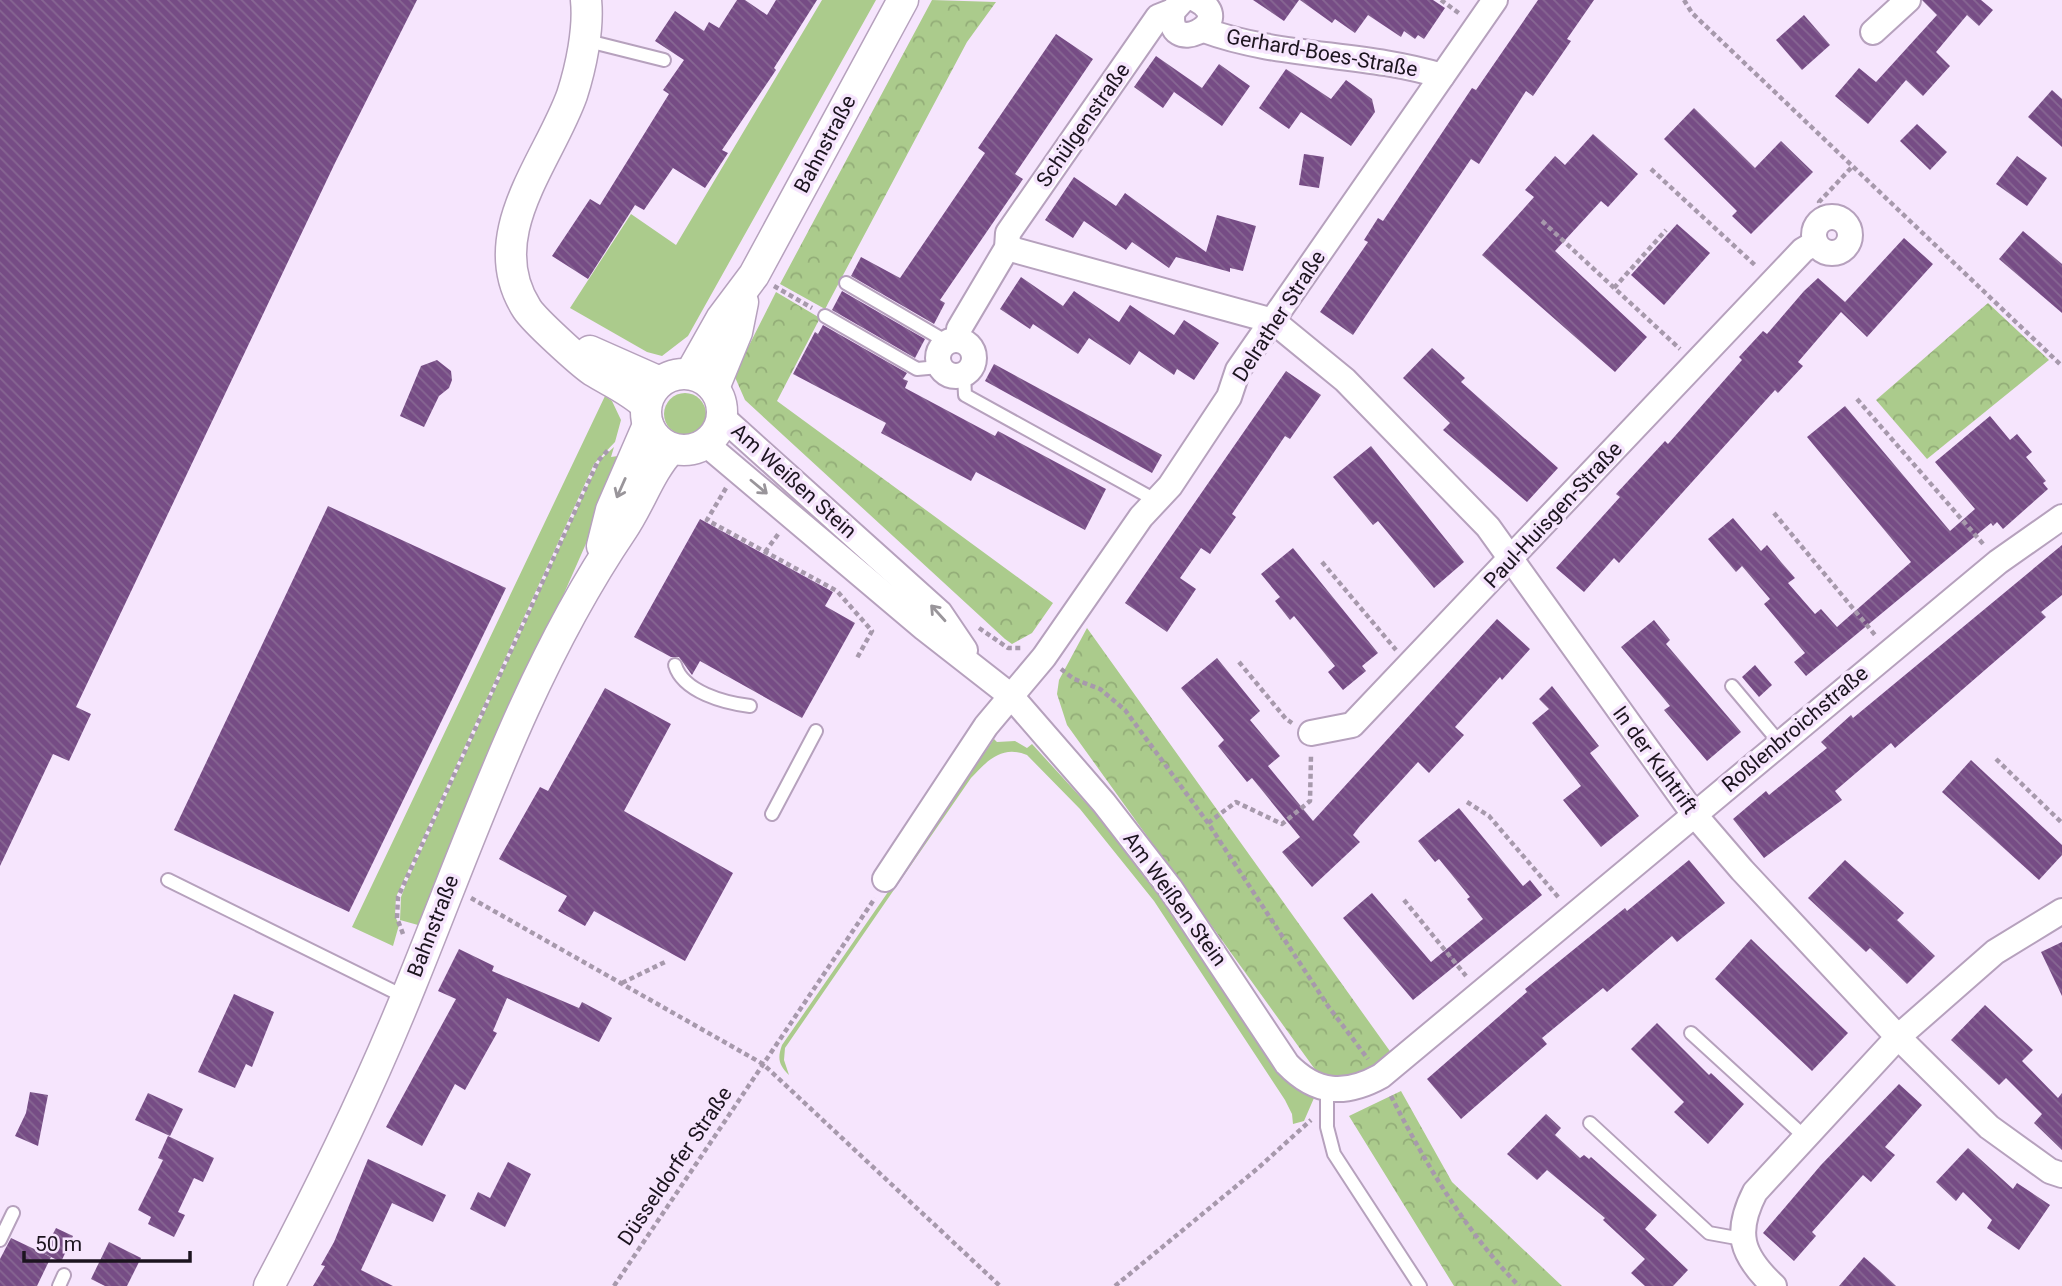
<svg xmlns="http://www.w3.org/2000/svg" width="2062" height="1286" font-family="Roboto,sans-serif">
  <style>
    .grass { fill: #abcb8c }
    .forest { fill: url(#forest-crowns) }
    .building { fill: url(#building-back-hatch) }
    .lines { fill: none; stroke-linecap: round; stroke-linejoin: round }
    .service-casing { stroke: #b6a1bd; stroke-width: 16 }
    .minor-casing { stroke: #b6a1bd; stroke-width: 28 }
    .tertiary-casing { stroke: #b6a1bd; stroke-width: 33 }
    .path { stroke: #a799ac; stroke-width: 4.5; stroke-dasharray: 5 3.5; stroke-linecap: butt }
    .service { stroke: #fff; stroke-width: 12 }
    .minor { stroke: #fff; stroke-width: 24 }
    .tertiary { stroke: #fff; stroke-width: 30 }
    .oneway { stroke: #99959a }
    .labels { text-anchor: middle; stroke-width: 7; stroke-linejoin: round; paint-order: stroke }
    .street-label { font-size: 21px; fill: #1c141f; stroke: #f6e5fd }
  </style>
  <defs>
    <pattern id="forest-crowns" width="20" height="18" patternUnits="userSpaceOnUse" patternTransform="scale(1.75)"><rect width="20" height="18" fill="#abcb8c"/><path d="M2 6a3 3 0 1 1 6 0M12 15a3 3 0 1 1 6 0" fill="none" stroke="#93ad78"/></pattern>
    <pattern id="building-back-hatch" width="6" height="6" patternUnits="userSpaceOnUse" patternTransform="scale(1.75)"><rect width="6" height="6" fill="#764c85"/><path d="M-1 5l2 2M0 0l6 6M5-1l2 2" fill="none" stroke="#876793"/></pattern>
  </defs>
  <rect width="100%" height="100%" fill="#f6e5fd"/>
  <g class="grass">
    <path d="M 822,0 L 876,0 L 688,336 L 662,356 L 647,352 L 570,308 L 631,214 L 676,245 Z"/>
    <circle cx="685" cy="414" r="21"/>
    <path d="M 605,396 L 612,401 L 621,420 L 615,442 L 594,464 L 396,897 L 395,916 L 399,925 L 393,946 L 352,927 Z"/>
    <path d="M 614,447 L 611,457 L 625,455 L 418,925 L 400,920 L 401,897 L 406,884 L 590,481 L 601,459 Z"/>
    <path d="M 994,739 L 997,742 L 1015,741 L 1027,748 L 1032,744 L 1096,814 L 1160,895 L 1279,1072 L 1290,1084 L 1314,1098 L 1304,1121 L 1293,1124 L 1292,1114 L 1285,1100 L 1154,901 L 1080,809 L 1027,755 C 1002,745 988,760 971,778 L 785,1048 L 784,1060 L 789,1075 C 779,1065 777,1059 782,1045 Z"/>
  </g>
  <g class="forest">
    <path d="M 932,0 L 996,2 L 967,42 L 825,309 L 780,284 Z"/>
    <path d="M 776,292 L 820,318 L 777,401 L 1053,603 L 1032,633 L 1012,644 L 1005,639 L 745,400 L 734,375 Z"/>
    <path d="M 1988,303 L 2049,360 L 1927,459 L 1876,400 Z"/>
    <path d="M 1087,628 L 1392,1054 C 1360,1078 1359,1083 1319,1075 L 1067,725 L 1057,694 L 1059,680 Z"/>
    <path d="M 1401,1091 L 1452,1182 L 1562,1286 L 1454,1286 L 1349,1116 Z"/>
  </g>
  <g class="building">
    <path d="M 0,0 L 417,0 L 335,163 L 76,707 L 91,714 L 69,761 L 53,754 L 0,866 Z"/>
    <path d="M 737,0 L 745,0 L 767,15 L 776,0 L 817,0 L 774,68 L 776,70 L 722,150 L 728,153 L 705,188 L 673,168 L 644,210 L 635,205 L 588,279 L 552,256 L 590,199 L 600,205 L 669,94 L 663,90 L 684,60 L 655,41 L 675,11 L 704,31 L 709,22 L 719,28 Z"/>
    <path d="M 1253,0 L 1299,0 L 1284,21 Z"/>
    <path d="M 1300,0 L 1433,0 L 1445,8 L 1424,39 L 1418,35 L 1415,39 L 1404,31 L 1401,37 L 1368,15 L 1355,33 L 1335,19 L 1332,23 Z"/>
    <path d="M 1538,0 L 1594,0 L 1567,39 L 1571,41 L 1533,96 L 1526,91 L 1479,164 L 1471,159 L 1353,335 L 1320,312 L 1368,242 L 1364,240 L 1378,218 L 1383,221 L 1472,88 L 1476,90 Z"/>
    <path d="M 1922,0 L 1981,0 L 1993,10 L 1979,26 L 1967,15 L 1936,52 L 1950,66 L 1923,96 L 1906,80 L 1868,124 L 1835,96 L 1859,68 L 1876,82 L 1937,15 Z"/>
    <path d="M 1804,15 L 1830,45 L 1802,70 L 1776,40 Z"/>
    <path d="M 1056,34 L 1093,59 L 1015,174 L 1023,179 L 940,300 L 945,303 L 934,324 L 851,276 L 861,257 L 900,278 L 985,153 L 978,148 Z"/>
    <path d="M 1156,56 L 1202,88 L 1219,64 L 1250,86 L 1222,126 L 1174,92 L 1163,108 L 1134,87 Z"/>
    <path d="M 1286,69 L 1331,99 L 1346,80 L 1372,99 L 1375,112 L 1351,146 L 1301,112 L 1289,129 L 1259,108 Z"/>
    <path d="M 2052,90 L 2062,99 L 2062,147 L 2028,117 Z"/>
    <path d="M 1694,108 L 1755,168 L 1781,141 L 1813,172 L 1751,234 L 1732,216 L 1737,211 L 1664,139 Z"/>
    <path d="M 1917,124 L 1947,152 L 1930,170 L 1900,141 Z"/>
    <path d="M 1593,134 L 1638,174 L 1608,207 L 1601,201 L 1555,251 L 1647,337 L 1615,372 L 1482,255 L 1534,197 L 1525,190 L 1555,156 L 1565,165 Z"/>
    <path d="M 1304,154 L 1324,157 L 1319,188 L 1299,185 Z"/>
    <path d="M 2017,156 L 2047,178 L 2027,206 L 1996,184 Z"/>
    <path d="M 1074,177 L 1116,206 L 1125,193 L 1206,252 L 1217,215 L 1256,226 L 1243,271 L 1230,268 L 1230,272 L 1176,257 L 1169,268 L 1132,242 L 1126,250 L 1084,221 L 1073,238 L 1045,220 Z"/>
    <path d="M 1677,224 L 1710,253 L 1664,305 L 1631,275 Z"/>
    <path d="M 2023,231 L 2062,264 L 2062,313 L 1999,259 Z"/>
    <path d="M 1904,238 L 1933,264 L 1867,337 L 1841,312 L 1798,362 L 1803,366 L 1778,393 L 1775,390 L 1619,563 L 1614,558 L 1584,592 L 1556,568 L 1620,497 L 1616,494 L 1665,441 L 1668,444 L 1742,360 L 1739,357 L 1763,331 L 1767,334 L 1804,291 L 1818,278 L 1845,302 Z"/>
    <path d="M 1021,277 L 1063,306 L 1074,291 L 1119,322 L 1130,305 L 1174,335 L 1184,320 L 1219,343 L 1194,380 L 1177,369 L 1174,375 L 1139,351 L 1130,365 L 1089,338 L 1078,354 L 1033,324 L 1030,329 L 1000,309 Z"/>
    <path d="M 842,291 L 925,339 L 915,358 L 832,310 Z"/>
    <path d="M 823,325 L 907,373 L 903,379 L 908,381 L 905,388 L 995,436 L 998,431 L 1106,489 L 1085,530 L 976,472 L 971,481 L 881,433 L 886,423 L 793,374 L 815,332 L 818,334 Z"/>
    <path d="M 1432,348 L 1465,378 L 1461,382 L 1558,468 L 1527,502 L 1443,430 L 1450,423 L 1403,378 Z"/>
    <path d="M 437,360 L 451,371 L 452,380 L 449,388 L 439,396 L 424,427 L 400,416 L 421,366 Z"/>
    <path d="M 994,364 L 1162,455 L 1152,473 L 985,381 Z"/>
    <path d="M 1286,371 L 1321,395 L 1290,439 L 1285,436 L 1232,514 L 1236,517 L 1210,554 L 1201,548 L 1180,578 L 1196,589 L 1167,632 L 1125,603 Z"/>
    <path d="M 1845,406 L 1950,531 L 1975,509 L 1935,462 L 1990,416 L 2010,440 L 2017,434 L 2032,452 L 2026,457 L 2046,481 L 2043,483 L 2048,489 L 2003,529 L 1997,522 L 1993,526 L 1991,523 L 1806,676 L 1794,662 L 1805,653 L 1764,604 L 1770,599 L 1742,566 L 1736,572 L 1708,539 L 1733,518 L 1761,551 L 1767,545 L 1781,562 L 1795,578 L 1788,583 L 1815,614 L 1821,609 L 1837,627 L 1911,562 L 1807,437 Z"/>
    <path d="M 1371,446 L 1464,562 L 1434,588 L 1378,521 L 1373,525 L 1333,477 Z"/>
    <path d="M 328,506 L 506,588 L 349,912 L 174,830 Z"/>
    <path d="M 700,519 L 833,592 L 825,606 L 855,623 L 802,718 L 700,661 L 692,675 L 679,657 L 671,657 L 634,637 Z"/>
    <path d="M 2062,545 L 2062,595 L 2041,612 L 2046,617 L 1895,748 L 1891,743 L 1835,791 L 1842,800 L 1764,858 L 1733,819 L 1766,791 L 1769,795 L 1827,748 L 1821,742 L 1851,715 L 1853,718 Z"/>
    <path d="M 1293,548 L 1378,653 L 1362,666 L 1366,671 L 1343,690 L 1328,672 L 1335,666 L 1294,616 L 1290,620 L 1275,601 L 1280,597 L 1261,574 Z"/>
    <path d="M 1497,619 L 1530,649 L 1502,680 L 1500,677 L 1455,727 L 1464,735 L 1429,773 L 1418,762 L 1359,827 L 1353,835 L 1360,842 L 1312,887 L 1282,852 L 1300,837 L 1252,778 L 1247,782 L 1218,746 L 1224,740 L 1181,688 L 1217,658 L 1260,711 L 1250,720 L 1280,756 L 1268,766 L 1313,821 Z"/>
    <path d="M 1654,620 L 1670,640 L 1666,644 L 1741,732 L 1707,761 L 1664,710 L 1670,706 L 1621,647 Z"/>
    <path d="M 1755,665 L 1772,685 L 1759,697 L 1742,677 Z"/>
    <path d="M 1552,686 L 1599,746 L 1590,753 L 1639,816 L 1601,847 L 1563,800 L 1581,786 L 1532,723 L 1549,709 L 1539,699 Z"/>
    <path d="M 605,688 L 671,724 L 624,811 L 733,873 L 685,961 L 594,911 L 585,926 L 558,911 L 567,896 L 499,859 L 540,787 L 548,791 Z"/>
    <path d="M 1971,760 L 2062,845 L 2062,855 L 2039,880 L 1942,792 Z"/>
    <path d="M 1459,808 L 1523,886 L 1530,880 L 1542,895 L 1413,1000 L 1343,918 L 1372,893 L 1431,962 L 1483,919 L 1467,899 L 1470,897 L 1439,859 L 1435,862 L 1418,841 Z"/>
    <path d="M 1689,860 L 1725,903 L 1677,942 L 1672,936 L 1607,992 L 1603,988 L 1542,1038 L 1547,1044 L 1461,1119 L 1427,1079 L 1527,992 L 1525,989 L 1625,908 L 1627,911 Z"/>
    <path d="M 1845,860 L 1904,913 L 1897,920 L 1935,956 L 1907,984 L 1870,948 L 1866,952 L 1808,898 Z"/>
    <path d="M 1751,939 L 1848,1033 L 1812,1071 L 1715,979 Z"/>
    <path d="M 2062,942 L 2062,996 L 2041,952 Z"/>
    <path d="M 459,949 L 494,966 L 492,971 L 579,1008 L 582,1002 L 612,1018 L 599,1042 L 507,998 L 493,1031 L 497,1033 L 465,1090 L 455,1084 L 422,1146 L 386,1127 L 456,999 L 438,991 Z"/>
    <path d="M 234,994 L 274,1012 L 252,1067 L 246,1064 L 235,1088 L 198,1072 Z"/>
    <path d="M 1985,1005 L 2033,1050 L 2022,1061 L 2058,1098 L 2062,1093 L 2062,1150 L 2034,1123 L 2042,1114 L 2006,1078 L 1999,1085 L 1951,1040 Z"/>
    <path d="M 1657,1023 L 1709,1075 L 1711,1073 L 1744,1104 L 1708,1144 L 1674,1112 L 1684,1102 L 1631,1049 Z"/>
    <path d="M 1899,1084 L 1922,1105 L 1885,1147 L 1895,1155 L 1871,1182 L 1863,1175 L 1812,1232 L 1816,1236 L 1794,1261 L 1763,1233 L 1821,1165 Z"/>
    <path d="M 30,1092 L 48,1095 L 38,1146 L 15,1136 L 26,1113 Z"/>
    <path d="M 148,1093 L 183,1109 L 170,1136 L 135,1120 Z"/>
    <path d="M 1546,1114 L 1561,1128 L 1555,1135 L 1580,1158 L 1584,1155 L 1589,1159 L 1591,1157 L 1657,1215 L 1645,1229 L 1688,1270 L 1673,1286 L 1645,1286 L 1631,1273 L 1645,1259 L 1603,1220 L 1605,1218 L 1547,1170 L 1537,1180 L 1507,1154 Z"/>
    <path d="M 168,1136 L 214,1158 L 203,1182 L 194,1178 L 178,1212 L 185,1215 L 174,1237 L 148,1224 L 151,1217 L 138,1210 L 163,1160 L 158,1158 Z"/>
    <path d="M 1968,1148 L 2013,1189 L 2017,1183 L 2050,1205 L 2019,1250 L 1987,1228 L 1992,1220 L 1963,1192 L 1956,1201 L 1936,1182 Z"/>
    <path d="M 368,1159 L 446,1195 L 433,1222 L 392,1203 L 361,1270 L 393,1286 L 313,1286 L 325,1266 L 321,1265 L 334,1242 Z"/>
    <path d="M 508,1162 L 531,1174 L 505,1227 L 470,1209 L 478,1192 L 490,1198 Z"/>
    <path d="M 56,1228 L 73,1236 L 61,1262 L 43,1253 Z"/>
    <path d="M 11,1238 L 51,1257 L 37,1286 L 0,1286 L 0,1259 Z"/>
    <path d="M 109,1242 L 141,1258 L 127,1286 L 105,1286 L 91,1279 Z"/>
    <path d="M 1864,1257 L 1880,1271 L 1896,1286 L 1839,1286 Z"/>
  </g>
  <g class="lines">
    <g class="service-casing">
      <g id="service">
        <path d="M 584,40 L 664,60"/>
        <path d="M 846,283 L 947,342"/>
        <path d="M 825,316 L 917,369 L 939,367"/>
        <path d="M 964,375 L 965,395 L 1157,501"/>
        <path d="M 675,665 C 683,692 725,703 750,706"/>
        <path d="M 1732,686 L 1779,742"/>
        <path d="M 772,814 L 816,731"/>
        <path d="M 168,880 L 405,997"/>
        <path d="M 1691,1033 L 1806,1138"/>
        <path d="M 1327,1089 L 1327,1127 L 1334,1154 L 1420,1286"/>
        <path d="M 1590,1123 L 1709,1233 L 1742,1239"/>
        <path d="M 0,1240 L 13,1213"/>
        <path d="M 59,1286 L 64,1275"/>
      </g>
    </g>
    <g class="minor-casing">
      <g id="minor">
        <path d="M 1182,1 L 1173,11 C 1163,59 1240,23 1197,0"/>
        <path d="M 1204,30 C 1279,58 1364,52 1442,76"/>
        <path d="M 1873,32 L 1908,0"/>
        <circle cx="1832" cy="235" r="18"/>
        <path d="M 1007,248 L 1273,321 L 1345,380 L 1488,527 L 1693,813 L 1742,870 L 1898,1037 L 1989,1127 L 2050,1171 L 2062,1175"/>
        <path d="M 959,340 L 959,329 L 1007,248 L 1008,233 L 1158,17 L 1173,11"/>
        <circle cx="956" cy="358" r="18"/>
        <path d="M 722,417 L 940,613 L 965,650"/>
        <path d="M 706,444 L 924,628 L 1011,696 L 1104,803 L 1170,888 L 1287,1064 C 1316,1094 1345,1096 1381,1076 L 1998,562 L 2062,517"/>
        <path d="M 1311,733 L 1352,725 L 1803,250 L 1815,243"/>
        <path d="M 885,879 L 986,726 L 1044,657 L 1141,517 L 1170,486 L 1229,397 L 1238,370 L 1495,0"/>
        <path d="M 1774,1286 C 1741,1255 1734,1233 1755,1192 L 1898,1037 L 1995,952 L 2062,911"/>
      </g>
    </g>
    <g class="tertiary-casing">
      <g id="tertiary">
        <path d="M 586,0 C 589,29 581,67 572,95 C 548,162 480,236 527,309 C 535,321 580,362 593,371 C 611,382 630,390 646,405"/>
        <path d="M 590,351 L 660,382"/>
        <circle cx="684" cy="412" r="38"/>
        <path d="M 690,374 L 721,319 L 754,275 L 903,0"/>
        <path d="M 714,388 L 737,332 L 743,302"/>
        <path d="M 602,546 L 611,510 L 648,425"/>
        <path d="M 269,1286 C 321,1188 370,1087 411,985 C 474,830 528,669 622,530 C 640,504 650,471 671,449"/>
      </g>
    </g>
    <g class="path">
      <path d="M 1441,0 L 1460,14"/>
      <path d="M 1684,0 L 1692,13 L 2062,366"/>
      <path d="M 1651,169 L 1757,267"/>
      <path d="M 1824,219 L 1819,202 L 1851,168"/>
      <path d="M 1542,221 L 1680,349"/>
      <path d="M 774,286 L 812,308"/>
      <path d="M 1614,288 L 1666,230"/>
      <path d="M 1857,399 L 1984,545"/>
      <path d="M 726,488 L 707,520 L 837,591 L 872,631 L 857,658"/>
      <path d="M 1774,513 L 1875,635"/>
      <path d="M 765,552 L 779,533"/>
      <path d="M 1322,562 L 1396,650"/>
      <path d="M 979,628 L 1008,648 L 1023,648"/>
      <path d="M 1239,662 L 1286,719 L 1292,723"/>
      <path d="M 1061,669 L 1074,679 L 1100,689 L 1125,710 L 1208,823 L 1328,1006 L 1368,1059"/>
      <path d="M 1996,759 L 2062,823"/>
      <path d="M 1467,802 L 1489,816 L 1559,898"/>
      <path d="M 1208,823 L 1236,802 L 1282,824 L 1310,801 L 1311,755"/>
      <path d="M 471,898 L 763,1064 L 1000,1286"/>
      <path d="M 1404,900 L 1466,976"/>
      <path d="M 403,934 L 397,918 L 398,897 L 598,461 L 609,449"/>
      <path d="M 622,983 L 665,962"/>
      <path d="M 1391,1096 C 1425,1163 1466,1232 1519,1286"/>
      <path d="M 614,1286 L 875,898"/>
      <path d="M 1115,1286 L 1257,1169 L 1311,1120"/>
    </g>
    <use href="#service" class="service"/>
    <use href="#minor" class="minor"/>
    <use href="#tertiary" class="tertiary"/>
  </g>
  <defs><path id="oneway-shaft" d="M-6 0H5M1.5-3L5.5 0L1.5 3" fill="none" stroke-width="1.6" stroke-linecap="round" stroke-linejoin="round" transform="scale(1.75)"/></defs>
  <g class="oneway">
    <use href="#oneway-shaft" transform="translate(759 487) rotate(40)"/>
    <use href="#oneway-shaft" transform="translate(621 488) rotate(114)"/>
    <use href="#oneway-shaft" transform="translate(938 613) rotate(-132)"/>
  </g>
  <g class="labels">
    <g class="street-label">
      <text transform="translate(1322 53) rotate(10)" y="7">Gerhard-Boes-Straße</text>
      <text transform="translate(1083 125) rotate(-55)" y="7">Schülgenstraße</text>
      <text transform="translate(825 144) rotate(-62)" y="7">Bahnstraße</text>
      <text transform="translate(1279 316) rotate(-57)" y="7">Delrather Straße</text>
      <text transform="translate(794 481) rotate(42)" y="7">Am Weißen Stein</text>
      <text transform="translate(1553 515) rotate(-47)" y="7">Paul-Huisgen-Straße</text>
      <text transform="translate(1795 729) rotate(-40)" y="7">Roßlenbroichstraße</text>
      <text transform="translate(1655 760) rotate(54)" y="7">In der Kuhtrift</text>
      <text transform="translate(1175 899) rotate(54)" y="7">Am Weißen Stein</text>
      <text transform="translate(433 926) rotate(-69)" y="7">Bahnstraße</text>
      <text transform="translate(675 1166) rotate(-56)" y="7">Düsseldorfer Straße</text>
    </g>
  </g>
  <path d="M24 1251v10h166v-10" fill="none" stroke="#1c141f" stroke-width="3.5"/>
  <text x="35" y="1251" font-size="21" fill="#1c141f" stroke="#f6e5fd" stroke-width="5" paint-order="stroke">50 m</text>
</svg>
